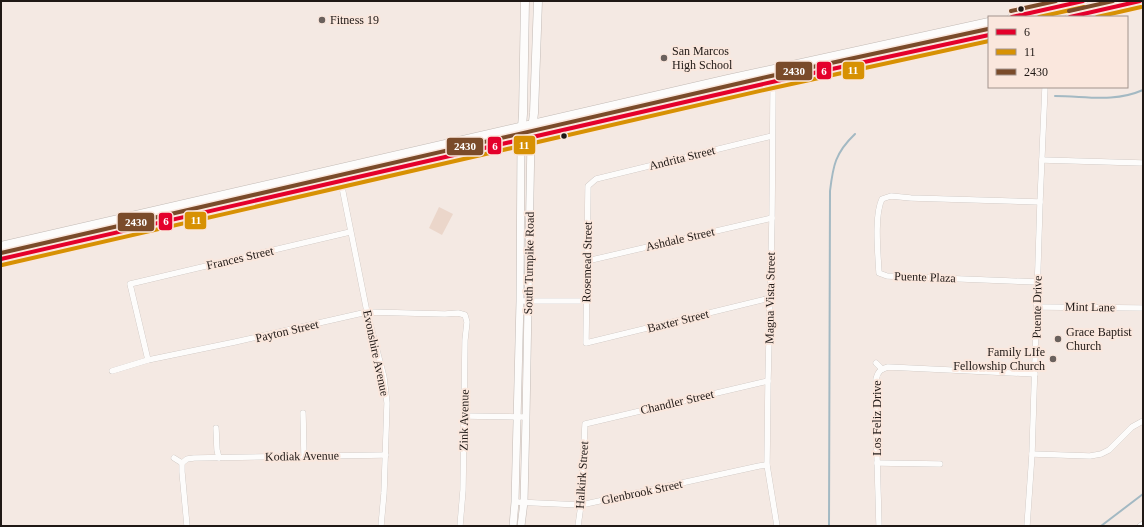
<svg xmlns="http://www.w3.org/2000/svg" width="1144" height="527" font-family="'Times New Roman',serif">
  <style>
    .green { fill: #ebd6ca }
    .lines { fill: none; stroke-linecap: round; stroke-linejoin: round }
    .stream { stroke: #a3b9c3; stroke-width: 2 }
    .minor-casing { stroke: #c2bab5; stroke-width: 6 }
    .tertiary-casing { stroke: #c2bab5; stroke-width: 8 }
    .secondary-casing { stroke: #c2bab5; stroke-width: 9 }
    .minor { stroke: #fdfcfb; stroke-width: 5.5 }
    .tertiary { stroke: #fdfcfb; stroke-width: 7 }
    .secondary { stroke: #fdfcfb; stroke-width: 8 }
    .bus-1-casing { stroke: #fae7dd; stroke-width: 7 }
    .bus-2-casing { stroke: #fae7dd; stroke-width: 7 }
    .bus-3-casing { stroke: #fae7dd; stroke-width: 7 }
    .bus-1 { stroke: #e4002b; stroke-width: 4 }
    .bus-2 { stroke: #d79103; stroke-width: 4 }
    .bus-3 { stroke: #7a4b2a; stroke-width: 4 }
    .bus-dot { fill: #1f1815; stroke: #fae7dd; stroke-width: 1.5 }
    .poi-dot { fill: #6a615d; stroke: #fae7dd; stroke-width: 1.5 }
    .labels { text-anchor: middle; stroke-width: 4; stroke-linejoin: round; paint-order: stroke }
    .poi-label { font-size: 12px; fill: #1f1815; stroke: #fae7dd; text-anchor: start }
    .street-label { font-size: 12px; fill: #1f1815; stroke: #fae7dd }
    .line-badge { stroke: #fae7dd; stroke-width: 1.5 }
    .badge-label { font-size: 11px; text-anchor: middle; font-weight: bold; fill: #fff }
  </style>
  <rect width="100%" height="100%" fill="#f4e9e3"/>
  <path class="green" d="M 439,207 L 453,214 L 442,235 L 429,228 Z"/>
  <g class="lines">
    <g class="stream">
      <path d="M 1055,96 C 1086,96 1113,103 1143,90"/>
      <path d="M 829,526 L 830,191 C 833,166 835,153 855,134"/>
      <path d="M 1101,526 L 1143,494"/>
    </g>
    <g class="minor-casing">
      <g id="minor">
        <path d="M 1046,1 L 1047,17"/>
        <path d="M 768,70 L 772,82 L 773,92 L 772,218 L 768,381 L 767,465 L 777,526"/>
        <path d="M 1042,160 L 1143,163"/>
        <path d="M 341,182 L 367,312 L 384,377 L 387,403 L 384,493 L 381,526"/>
        <path d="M 587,261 L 772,218"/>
        <path d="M 1038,282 L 887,276 L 879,273 C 878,254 874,215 882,199 L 891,196 L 911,198 L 1040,202"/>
        <path d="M 770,298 L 586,343 L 588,186 L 596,179 L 772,136"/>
        <path d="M 520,301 L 586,301"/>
        <path d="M 1037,307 L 1143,308"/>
        <path d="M 148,360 L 130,284 L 350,232"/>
        <path d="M 876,363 L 882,369"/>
        <path d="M 112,371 L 148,360 L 235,342 L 367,312 L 445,314 L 458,313 L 465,315 L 467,322 L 465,340 L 463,490 L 460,526"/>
        <path d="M 303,413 L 304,456"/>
        <path d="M 464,416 L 526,417"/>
        <path d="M 216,428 L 217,450 L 219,458"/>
        <path d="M 1032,454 L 1090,456 L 1101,454 L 1109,450 L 1132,427 L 1143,421"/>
        <path d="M 174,458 L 182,463"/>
        <path d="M 877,463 L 940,464"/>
        <path d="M 515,502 L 581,505 L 759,466 L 767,465"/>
        <path d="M 187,526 L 182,472 L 182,463 L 187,459 L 194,458 L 386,455"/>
        <path d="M 578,526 L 581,505 L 585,424 L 768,381"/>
        <path d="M 879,526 L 876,421 L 876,379 C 878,371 881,369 888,367 L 1035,374"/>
        <path d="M 1027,526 L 1032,454 L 1040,202 L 1045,87"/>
        <path d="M 1140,526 L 1143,524"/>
      </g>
    </g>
    <g class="tertiary-casing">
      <g id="tertiary">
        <path d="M 513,526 L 515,502 L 520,301 L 521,139"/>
        <path d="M 521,526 L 524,502 L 526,417 L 531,138"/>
      </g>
    </g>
    <g class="secondary-casing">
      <g id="secondary">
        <path d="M 1012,17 L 1083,1"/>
        <path d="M 1070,17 L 1140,1"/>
        <path d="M 531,138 L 534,113 L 538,1"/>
        <path d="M 521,139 L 523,114 L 525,1"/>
        <path d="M 1,246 L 728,79 L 989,22"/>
        <path d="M 1,259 L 292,193 L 485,148 L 772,82 L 989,35"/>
      </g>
    </g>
    <use href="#minor" class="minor"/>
    <use href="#tertiary" class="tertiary"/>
    <use href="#secondary" class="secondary"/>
    <g class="bus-1-casing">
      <g id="bus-1">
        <path d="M 1012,17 L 1083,1"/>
        <path d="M 1070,17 L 1140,1"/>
        <path d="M 1,259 L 772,82 L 989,35"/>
      </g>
    </g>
    <g class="bus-2-casing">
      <g id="bus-2">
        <path d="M 1039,17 L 1084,7"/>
        <path d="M 1097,17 L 1141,7"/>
        <path d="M 2,265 L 773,88 L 989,41"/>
      </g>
    </g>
    <g class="bus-3-casing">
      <g id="bus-3">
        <path d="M 1011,11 L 1056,1"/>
        <path d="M 1069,11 L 1113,1"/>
        <path d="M 1,253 L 771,76 L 988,29"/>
      </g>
    </g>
    <use href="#bus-1" class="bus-1"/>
    <use href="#bus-2" class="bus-2"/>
    <use href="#bus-3" class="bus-3"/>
  </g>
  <g class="bus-dot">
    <circle cx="1021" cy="9" r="3.5"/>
    <circle cx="564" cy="136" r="3.5"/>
  </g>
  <g class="poi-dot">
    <circle cx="322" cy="20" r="4"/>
    <circle cx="664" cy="58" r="4"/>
    <circle cx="1058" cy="339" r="4"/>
    <circle cx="1053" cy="359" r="4"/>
  </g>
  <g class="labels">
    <g class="poi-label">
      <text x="330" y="24">Fitness 19</text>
      <text x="672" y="55">San Marcos<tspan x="672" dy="14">High School</tspan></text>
      <text x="1066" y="336">Grace Baptist<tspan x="1066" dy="14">Church</tspan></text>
      <text x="1045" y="356" text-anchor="end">Family LIfe<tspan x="1045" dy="14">Fellowship Church</tspan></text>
    </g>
    <g class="street-label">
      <text transform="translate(682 158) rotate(-14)" y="4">Andrita Street</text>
      <text transform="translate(680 239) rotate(-13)" y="4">Ashdale Street</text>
      <text transform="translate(240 258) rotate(-13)" y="4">Frances Street</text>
      <text transform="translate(587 262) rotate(-89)" y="4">Rosemead Street</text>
      <text transform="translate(529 263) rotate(-89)" y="4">South Turnpike Road</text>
      <text transform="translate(925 277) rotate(2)" y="4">Puente Plaza</text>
      <text transform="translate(770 298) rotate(-89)" y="4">Magna Vista Street</text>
      <text transform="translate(1037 307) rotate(-89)" y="4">Puente Drive</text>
      <text transform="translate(1090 307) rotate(1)" y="4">Mint Lane</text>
      <text transform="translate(678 321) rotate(-14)" y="4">Baxter Street</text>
      <text transform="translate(287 331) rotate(-13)" y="4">Payton Street</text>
      <text transform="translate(376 353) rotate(78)" y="4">Evonshire Avenue</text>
      <text transform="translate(677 402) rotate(-13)" y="4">Chandler Street</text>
      <text transform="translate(877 418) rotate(-90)" y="4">Los Feliz Drive</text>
      <text transform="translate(464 420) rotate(-89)" y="4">Zink Avenue</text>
      <text transform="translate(302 456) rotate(-1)" y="4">Kodiak Avenue</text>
      <text transform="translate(582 475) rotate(-86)" y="4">Halkirk Street</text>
      <text transform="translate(642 492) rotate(-12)" y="4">Glenbrook Street</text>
    </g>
  </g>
  <g class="line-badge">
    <rect x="842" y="61" width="23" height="19" rx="4" fill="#d79103"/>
    <rect x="816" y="61" width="16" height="19" rx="4" fill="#e4002b"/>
    <rect x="775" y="61" width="38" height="20" rx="4" fill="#7a4b2a"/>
    <rect x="513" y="135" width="23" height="20" rx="4" fill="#d79103"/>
    <rect x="487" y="136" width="15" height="19" rx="4" fill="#e4002b"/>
    <rect x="446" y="137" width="38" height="19" rx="4" fill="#7a4b2a"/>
    <rect x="184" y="211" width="23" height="19" rx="4" fill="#d79103"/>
    <rect x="158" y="212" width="15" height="19" rx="4" fill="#e4002b"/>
    <rect x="117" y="212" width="38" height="20" rx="4" fill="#7a4b2a"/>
  </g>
  <g class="badge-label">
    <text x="853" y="74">11</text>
    <text x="824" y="75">6</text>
    <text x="794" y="75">2430</text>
    <text x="524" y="149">11</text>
    <text x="495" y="150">6</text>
    <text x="465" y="150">2430</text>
    <text x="196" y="224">11</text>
    <text x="166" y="225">6</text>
    <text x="136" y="226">2430</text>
  </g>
  <rect width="1144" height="527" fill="none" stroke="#1f1815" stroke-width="4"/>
  <rect x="988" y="16" width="140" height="72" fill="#fae7dd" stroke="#a2948d"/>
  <rect x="996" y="29" width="20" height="6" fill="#e4002b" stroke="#a2948d"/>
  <text x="1024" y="36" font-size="12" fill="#1f1815">6</text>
  <rect x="996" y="49" width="20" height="6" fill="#d79103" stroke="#a2948d"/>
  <text x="1024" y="56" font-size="12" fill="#1f1815">11</text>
  <rect x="996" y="69" width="20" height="6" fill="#7a4b2a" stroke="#a2948d"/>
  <text x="1024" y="76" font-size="12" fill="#1f1815">2430</text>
</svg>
